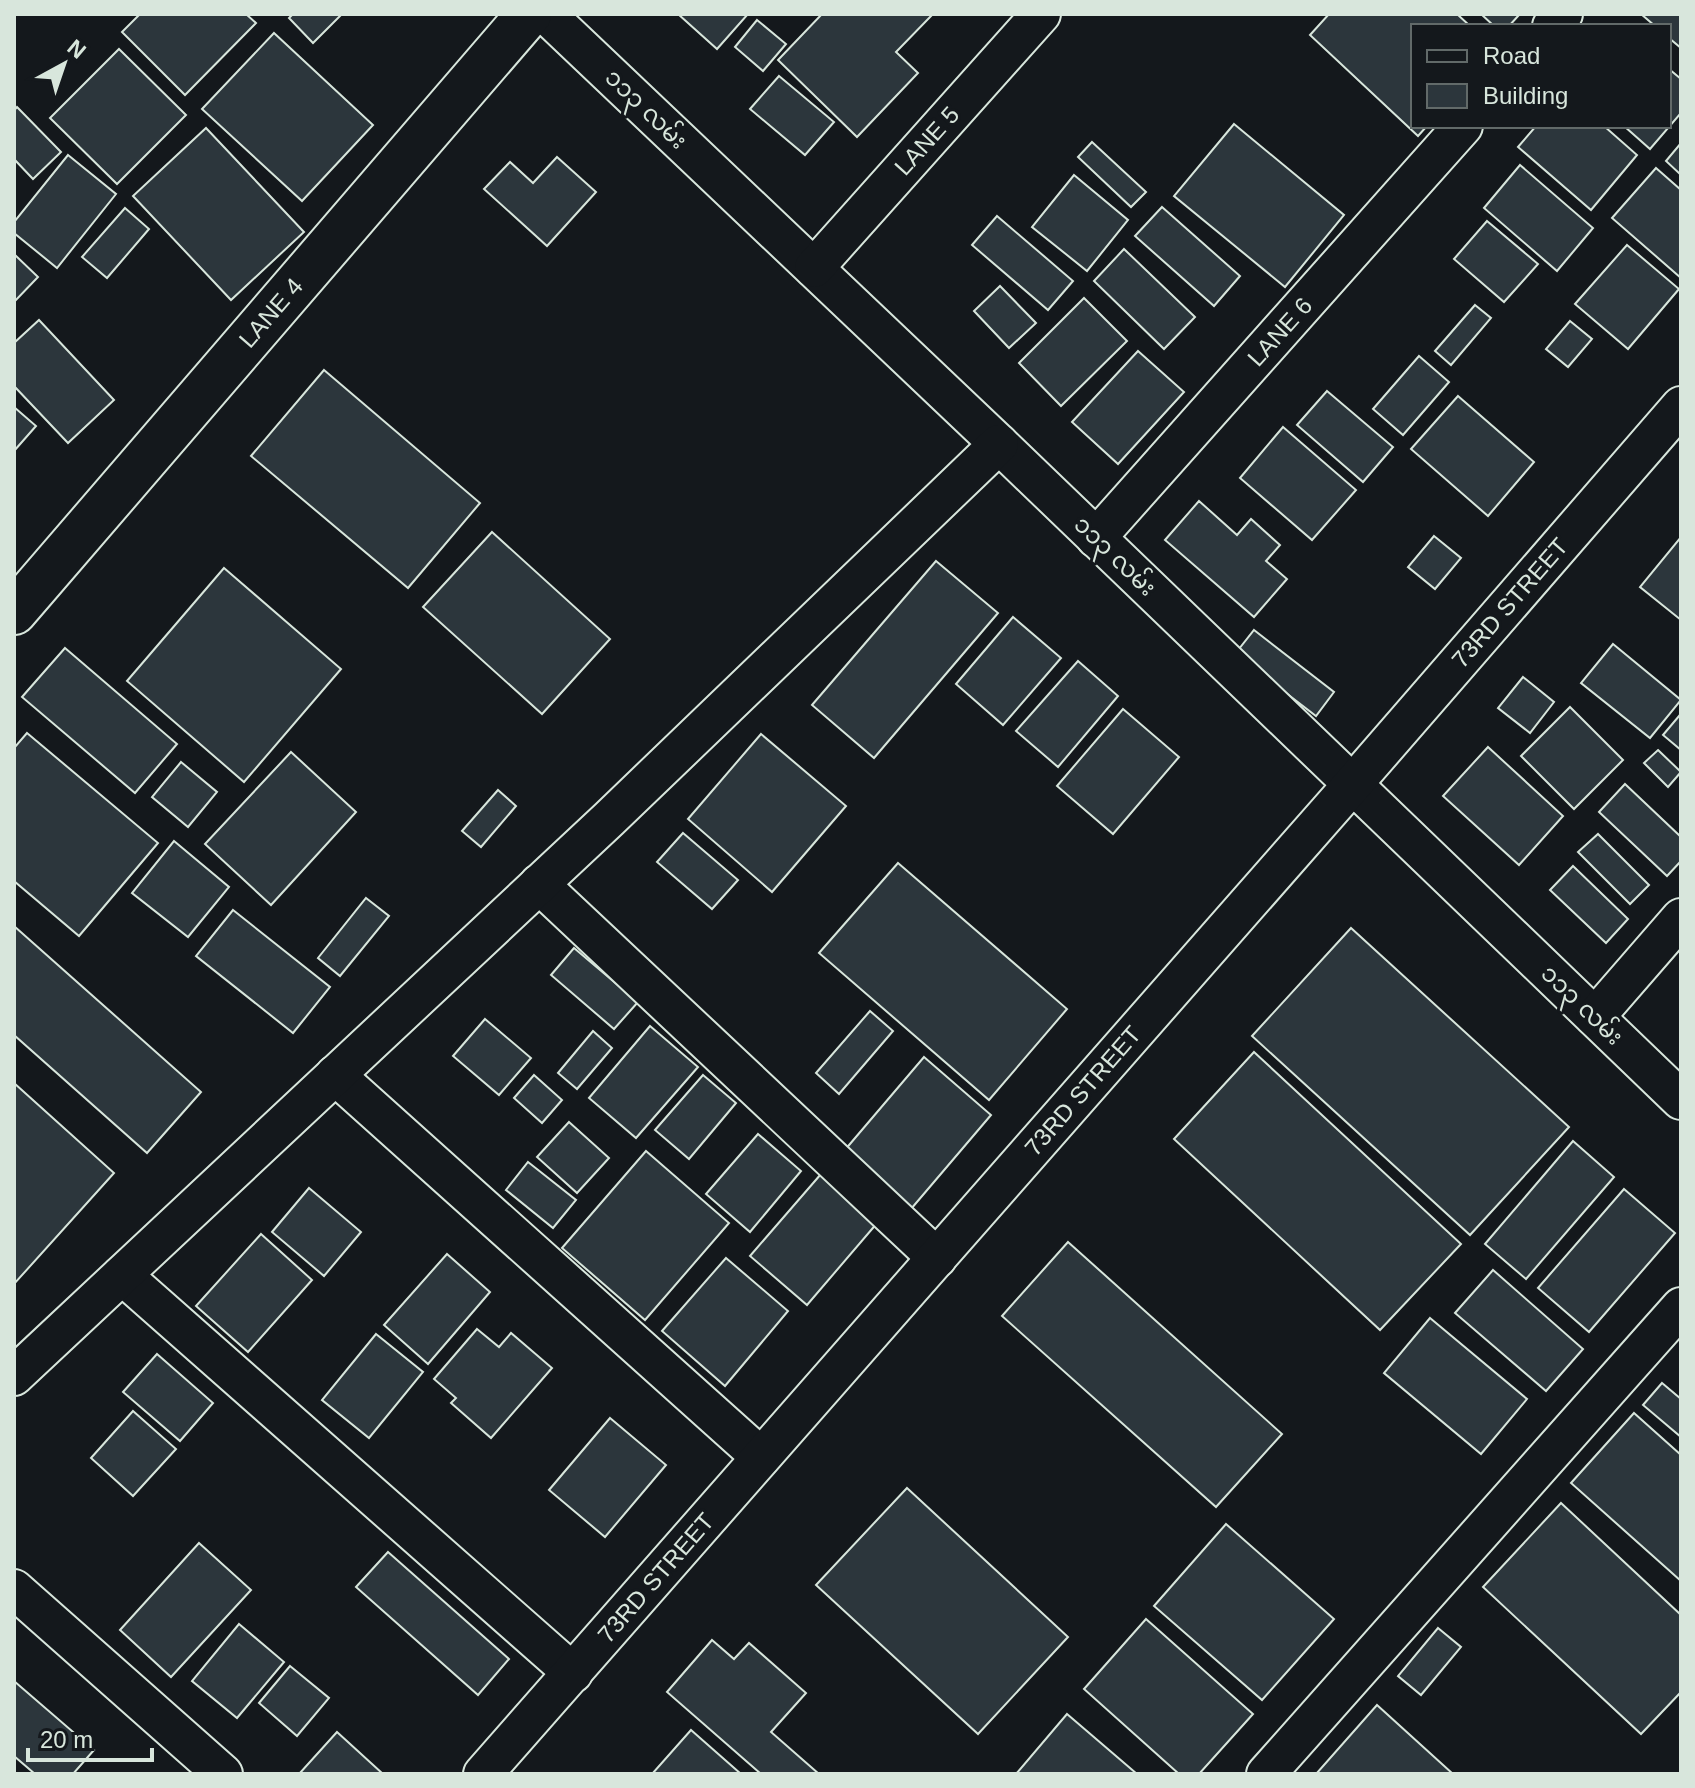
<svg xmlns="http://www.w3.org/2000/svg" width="1695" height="1788" font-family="Arial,'Noto Sans Myanmar',sans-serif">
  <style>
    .building { fill: #2c363c; stroke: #d8e6dc; stroke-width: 2 }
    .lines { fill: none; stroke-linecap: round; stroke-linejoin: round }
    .street-casing { stroke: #d8e6dc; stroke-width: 42 }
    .secondary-casing { stroke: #d8e6dc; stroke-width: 48 }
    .street { stroke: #14181c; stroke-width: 38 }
    .secondary { stroke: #14181c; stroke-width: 44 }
    .labels { text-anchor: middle; stroke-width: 6; stroke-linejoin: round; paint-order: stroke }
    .street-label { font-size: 24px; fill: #d8e6dc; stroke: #14181c }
  </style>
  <rect width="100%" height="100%" fill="#14181c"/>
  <g class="building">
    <path d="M 140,14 L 246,14 L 256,23 L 185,95 L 122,32 Z"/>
    <path d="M 293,14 L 342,14 L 313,43 L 289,18 Z"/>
    <path d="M 678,14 L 748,14 L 717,49 Z"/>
    <path d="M 822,14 L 933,14 L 896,52 L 918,73 L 857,137 L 778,60 Z"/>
    <path d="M 1329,14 L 1457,14 L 1470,26 L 1413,26 L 1413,126 L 1427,126 L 1418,136 L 1310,35 Z"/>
    <path d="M 1481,14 L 1518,14 L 1519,15 L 1509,26 L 1494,26 Z"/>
    <path d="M 1641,14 L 1681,14 L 1681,48 L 1669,38 L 1669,26 L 1655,26 Z"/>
    <path d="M 757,20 L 786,44 L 763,71 L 735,47 Z"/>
    <path d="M 274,33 L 373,125 L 302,201 L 202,109 Z"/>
    <path d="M 119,49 L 186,115 L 117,184 L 50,118 Z"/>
    <path d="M 1669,69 L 1681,79 L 1681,113 L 1650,149 L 1624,126 L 1669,126 Z"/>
    <path d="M 779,76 L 834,122 L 805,155 L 750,109 Z"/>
    <path d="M 17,107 L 61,152 L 33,179 L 14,159 L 14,111 Z"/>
    <path d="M 1234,124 L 1344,215 L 1285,287 L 1174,196 Z"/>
    <path d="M 1536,126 L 1604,126 L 1637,155 L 1591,210 L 1518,147 Z"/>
    <path d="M 206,128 L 304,232 L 231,300 L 133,196 Z"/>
    <path d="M 1092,142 L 1146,192 L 1131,207 L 1078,157 Z"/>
    <path d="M 1681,143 L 1681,175 L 1666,161 Z"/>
    <path d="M 68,155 L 116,194 L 57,268 L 14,233 L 14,222 Z"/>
    <path d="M 557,157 L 596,192 L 547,246 L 484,189 L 510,162 L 533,183 Z"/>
    <path d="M 1520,165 L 1593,228 L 1557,271 L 1484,208 Z"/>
    <path d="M 1656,168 L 1681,190 L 1681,278 L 1612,218 Z"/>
    <path d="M 1074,175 L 1128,220 L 1087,271 L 1032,227 Z"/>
    <path d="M 1162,207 L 1240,276 L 1214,306 L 1135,236 Z"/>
    <path d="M 125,208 L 149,229 L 107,278 L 82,257 Z"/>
    <path d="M 997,216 L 1073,281 L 1048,310 L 972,245 Z"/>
    <path d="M 1487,221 L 1538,264 L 1504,302 L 1454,259 Z"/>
    <path d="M 1627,245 L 1679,289 L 1628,349 L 1575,304 Z"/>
    <path d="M 1124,249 L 1195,317 L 1164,349 L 1094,281 Z"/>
    <path d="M 14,254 L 38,277 L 14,302 Z"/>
    <path d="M 1000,286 L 1036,323 L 1009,348 L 974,311 Z"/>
    <path d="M 1084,298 L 1127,341 L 1061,406 L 1019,363 Z"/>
    <path d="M 1475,305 L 1491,318 L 1451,365 L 1435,351 Z"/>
    <path d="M 39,320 L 114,400 L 68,443 L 14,386 L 14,343 Z"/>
    <path d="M 1570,321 L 1592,339 L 1568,367 L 1546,349 Z"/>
    <path d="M 1138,351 L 1184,392 L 1118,464 L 1072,422 Z"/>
    <path d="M 1419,356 L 1449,382 L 1403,435 L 1373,409 Z"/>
    <path d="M 324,370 L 480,503 L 408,588 L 251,456 Z"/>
    <path d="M 1327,391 L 1393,447 L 1363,482 L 1297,425 Z"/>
    <path d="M 1458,396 L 1534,462 L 1488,516 L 1411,449 Z"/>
    <path d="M 14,407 L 36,426 L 14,451 Z"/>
    <path d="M 1283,427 L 1356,490 L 1312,540 L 1240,478 Z"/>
    <path d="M 1199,501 L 1237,535 L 1251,519 L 1280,545 L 1266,561 L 1287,579 L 1254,617 L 1165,540 Z"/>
    <path d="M 492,532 L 610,639 L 542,714 L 423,607 Z"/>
    <path d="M 1434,536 L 1461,558 L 1435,589 L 1408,567 Z"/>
    <path d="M 1681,537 L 1681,620 L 1640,587 Z"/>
    <path d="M 936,561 L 998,613 L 874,758 L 812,705 Z"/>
    <path d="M 224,568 L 341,669 L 244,782 L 127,681 Z"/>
    <path d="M 1013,617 L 1061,658 L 1003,725 L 956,684 Z"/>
    <path d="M 1254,630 L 1334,692 L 1316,716 L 1235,654 Z"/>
    <path d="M 1613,644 L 1681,700 L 1650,738 L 1581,683 Z"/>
    <path d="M 65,648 L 177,744 L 135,793 L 22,697 Z"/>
    <path d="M 1078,661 L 1118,696 L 1058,767 L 1016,731 Z"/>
    <path d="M 1523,677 L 1554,702 L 1530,733 L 1498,708 Z"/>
    <path d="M 1570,707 L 1623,760 L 1574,809 L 1521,756 Z"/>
    <path d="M 1123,709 L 1179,757 L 1113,834 L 1057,786 Z"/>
    <path d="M 1679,716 L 1681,718 L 1681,750 L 1663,735 Z"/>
    <path d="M 27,733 L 158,843 L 79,936 L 14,881 L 14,748 Z"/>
    <path d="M 761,734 L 846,806 L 772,892 L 688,819 Z"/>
    <path d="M 1488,747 L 1563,816 L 1519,865 L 1443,796 Z"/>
    <path d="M 1658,750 L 1681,772 L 1668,787 L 1644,763 Z"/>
    <path d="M 291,752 L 356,812 L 271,905 L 205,844 Z"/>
    <path d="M 181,762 L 217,792 L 188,827 L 152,797 Z"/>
    <path d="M 1625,784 L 1681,837 L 1681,861 L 1667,876 L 1599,812 Z"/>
    <path d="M 498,790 L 516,806 L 481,847 L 462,831 Z"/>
    <path d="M 683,833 L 738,880 L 712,909 L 657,862 Z"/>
    <path d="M 1598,834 L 1649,885 L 1630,904 L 1578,852 Z"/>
    <path d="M 174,841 L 229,887 L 188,937 L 132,893 Z"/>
    <path d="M 898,863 L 1067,1009 L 989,1100 L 819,953 Z"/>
    <path d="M 1573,866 L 1628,919 L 1606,943 L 1550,890 Z"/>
    <path d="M 366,898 L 389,916 L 340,976 L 318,958 Z"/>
    <path d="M 233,910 L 330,987 L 293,1033 L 196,956 Z"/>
    <path d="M 14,926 L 201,1092 L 147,1153 L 14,1035 Z"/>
    <path d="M 1351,928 L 1569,1127 L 1470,1235 L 1252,1036 Z"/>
    <path d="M 574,948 L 638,1002 L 614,1029 L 551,975 Z"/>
    <path d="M 870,1011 L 893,1031 L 839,1094 L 816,1073 Z"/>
    <path d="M 485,1019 L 531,1058 L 499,1095 L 453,1056 Z"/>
    <path d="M 650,1026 L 698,1067 L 636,1138 L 589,1098 Z"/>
    <path d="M 593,1031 L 612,1048 L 577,1089 L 558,1073 Z"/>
    <path d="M 1254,1052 L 1461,1244 L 1380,1330 L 1174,1139 Z"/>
    <path d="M 924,1057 L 991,1115 L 911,1209 L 844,1151 Z"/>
    <path d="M 534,1075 L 562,1100 L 542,1123 L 514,1098 Z"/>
    <path d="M 703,1075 L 736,1103 L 689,1159 L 655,1130 Z"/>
    <path d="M 14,1083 L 114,1173 L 14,1284 Z"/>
    <path d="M 569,1122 L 609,1158 L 577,1193 L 537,1157 Z"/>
    <path d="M 758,1134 L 801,1171 L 750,1232 L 706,1194 Z"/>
    <path d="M 1573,1141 L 1614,1177 L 1526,1279 L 1485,1244 Z"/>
    <path d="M 646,1151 L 729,1223 L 645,1320 L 562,1248 Z"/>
    <path d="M 528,1162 L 576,1200 L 553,1228 L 506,1190 Z"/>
    <path d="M 821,1174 L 878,1222 L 807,1305 L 750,1256 Z"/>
    <path d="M 309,1188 L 361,1232 L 324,1276 L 272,1232 Z"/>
    <path d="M 1624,1189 L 1675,1233 L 1589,1332 L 1538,1288 Z"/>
    <path d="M 261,1234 L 312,1280 L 248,1352 L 196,1306 Z"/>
    <path d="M 1068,1242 L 1282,1434 L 1216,1507 L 1002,1316 Z"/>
    <path d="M 447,1254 L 490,1292 L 428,1364 L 384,1325 Z"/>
    <path d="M 726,1258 L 788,1311 L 725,1386 L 662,1331 Z"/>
    <path d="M 1493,1270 L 1583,1349 L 1546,1391 L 1455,1313 Z"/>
    <path d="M 1430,1318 L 1527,1399 L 1481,1454 L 1384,1373 Z"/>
    <path d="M 477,1329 L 499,1347 L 511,1333 L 552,1368 L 491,1438 L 451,1403 L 456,1398 L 434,1379 Z"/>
    <path d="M 376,1334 L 423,1372 L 369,1438 L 322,1400 Z"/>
    <path d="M 157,1354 L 213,1403 L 180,1441 L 123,1392 Z"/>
    <path d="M 1662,1383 L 1681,1399 L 1681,1437 L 1643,1405 Z"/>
    <path d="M 133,1411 L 176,1449 L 133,1496 L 91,1458 Z"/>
    <path d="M 1634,1413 L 1681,1455 L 1681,1581 L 1571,1483 Z"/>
    <path d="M 610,1418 L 666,1465 L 605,1537 L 549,1490 Z"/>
    <path d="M 907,1488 L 1068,1637 L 978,1734 L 816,1585 Z"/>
    <path d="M 1561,1503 L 1681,1615 L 1681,1692 L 1641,1734 L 1483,1587 Z"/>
    <path d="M 1226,1524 L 1334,1619 L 1262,1700 L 1154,1606 Z"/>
    <path d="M 199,1543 L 251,1590 L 171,1677 L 120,1630 Z"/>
    <path d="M 388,1552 L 509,1659 L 478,1695 L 356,1587 Z"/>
    <path d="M 1146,1619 L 1253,1714 L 1199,1774 L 1179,1774 L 1084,1689 Z"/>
    <path d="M 239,1624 L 284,1662 L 237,1718 L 192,1681 Z"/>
    <path d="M 1438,1628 L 1461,1647 L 1421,1695 L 1398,1676 Z"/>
    <path d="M 712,1640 L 734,1659 L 749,1643 L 806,1693 L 771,1732 L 819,1774 L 761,1774 L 667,1692 Z"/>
    <path d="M 290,1666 L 329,1698 L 297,1736 L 259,1703 Z"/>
    <path d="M 14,1681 L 94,1750 L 73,1774 L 35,1774 L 14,1756 Z"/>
    <path d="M 1377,1705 L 1453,1774 L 1316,1774 Z"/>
    <path d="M 1067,1714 L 1137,1774 L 1016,1774 Z"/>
    <path d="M 691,1730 L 741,1774 L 652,1774 Z"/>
    <path d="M 337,1732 L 383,1774 L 299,1774 Z"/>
  </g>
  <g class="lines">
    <g class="street-casing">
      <g id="street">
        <path d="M 546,14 L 999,444 L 1681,1100"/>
        <path d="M 1552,26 L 1563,14"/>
        <path d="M 814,268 L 1041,14"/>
        <path d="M 1096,538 L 1463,126"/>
        <path d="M 539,884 L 937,1258"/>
        <path d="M 1595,1017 L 1681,918"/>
        <path d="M 335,1075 L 761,1457"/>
        <path d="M 122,1275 L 573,1673"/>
        <path d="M 14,1376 L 609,819 L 999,444"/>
        <path d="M 14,1589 L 223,1774"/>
        <path d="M 483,1774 L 1352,785 L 1681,406"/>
        <path d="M 1266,1774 L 1681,1307"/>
      </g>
    </g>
    <g class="secondary-casing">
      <path id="secondary" d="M 14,612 L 529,14"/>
    </g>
    <use href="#street" class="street"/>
    <use href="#secondary" class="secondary"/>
  </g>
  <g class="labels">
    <g class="street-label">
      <text transform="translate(646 109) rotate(44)" y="8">၁၁၃ လမ်း</text>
      <text transform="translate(927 141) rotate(-48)" y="8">LANE 5</text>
      <text transform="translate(271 313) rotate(-49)" y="8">LANE 4</text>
      <text transform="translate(1280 332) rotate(-48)" y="8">LANE 6</text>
      <text transform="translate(1115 556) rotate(44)" y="8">၁၁၃ လမ်း</text>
      <text transform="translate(1510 603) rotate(-49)" y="8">73RD STREET</text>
      <text transform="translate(1582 1005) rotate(44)" y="8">၁၁၃ လမ်း</text>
      <text transform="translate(1083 1091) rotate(-49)" y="8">73RD STREET</text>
      <text transform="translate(656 1578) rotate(-49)" y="8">73RD STREET</text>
    </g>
  </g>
  <rect width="1695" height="1788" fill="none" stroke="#d8e6dc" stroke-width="32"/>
  <rect x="1411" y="24" width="260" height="104" fill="#14181c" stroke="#626a69" stroke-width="2"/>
  <rect x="1427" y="50" width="40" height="12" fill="#14181c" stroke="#626a69" stroke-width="2"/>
  <text x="1483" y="64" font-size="24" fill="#d8e6dc">Road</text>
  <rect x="1427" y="84" width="40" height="24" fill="#2c363c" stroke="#626a69" stroke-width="2"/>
  <text x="1483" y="104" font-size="24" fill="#d8e6dc">Building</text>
  <g transform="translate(64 64) rotate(40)" stroke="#14181c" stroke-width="6" paint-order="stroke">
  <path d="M0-6L14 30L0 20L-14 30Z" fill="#d8e6dc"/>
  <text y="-12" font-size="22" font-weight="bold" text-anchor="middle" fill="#d8e6dc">N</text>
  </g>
  <path d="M28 1748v12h124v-12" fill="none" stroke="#d8e6dc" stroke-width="4"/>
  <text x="40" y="1748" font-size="24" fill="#d8e6dc" stroke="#14181c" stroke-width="6" paint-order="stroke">20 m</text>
</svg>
